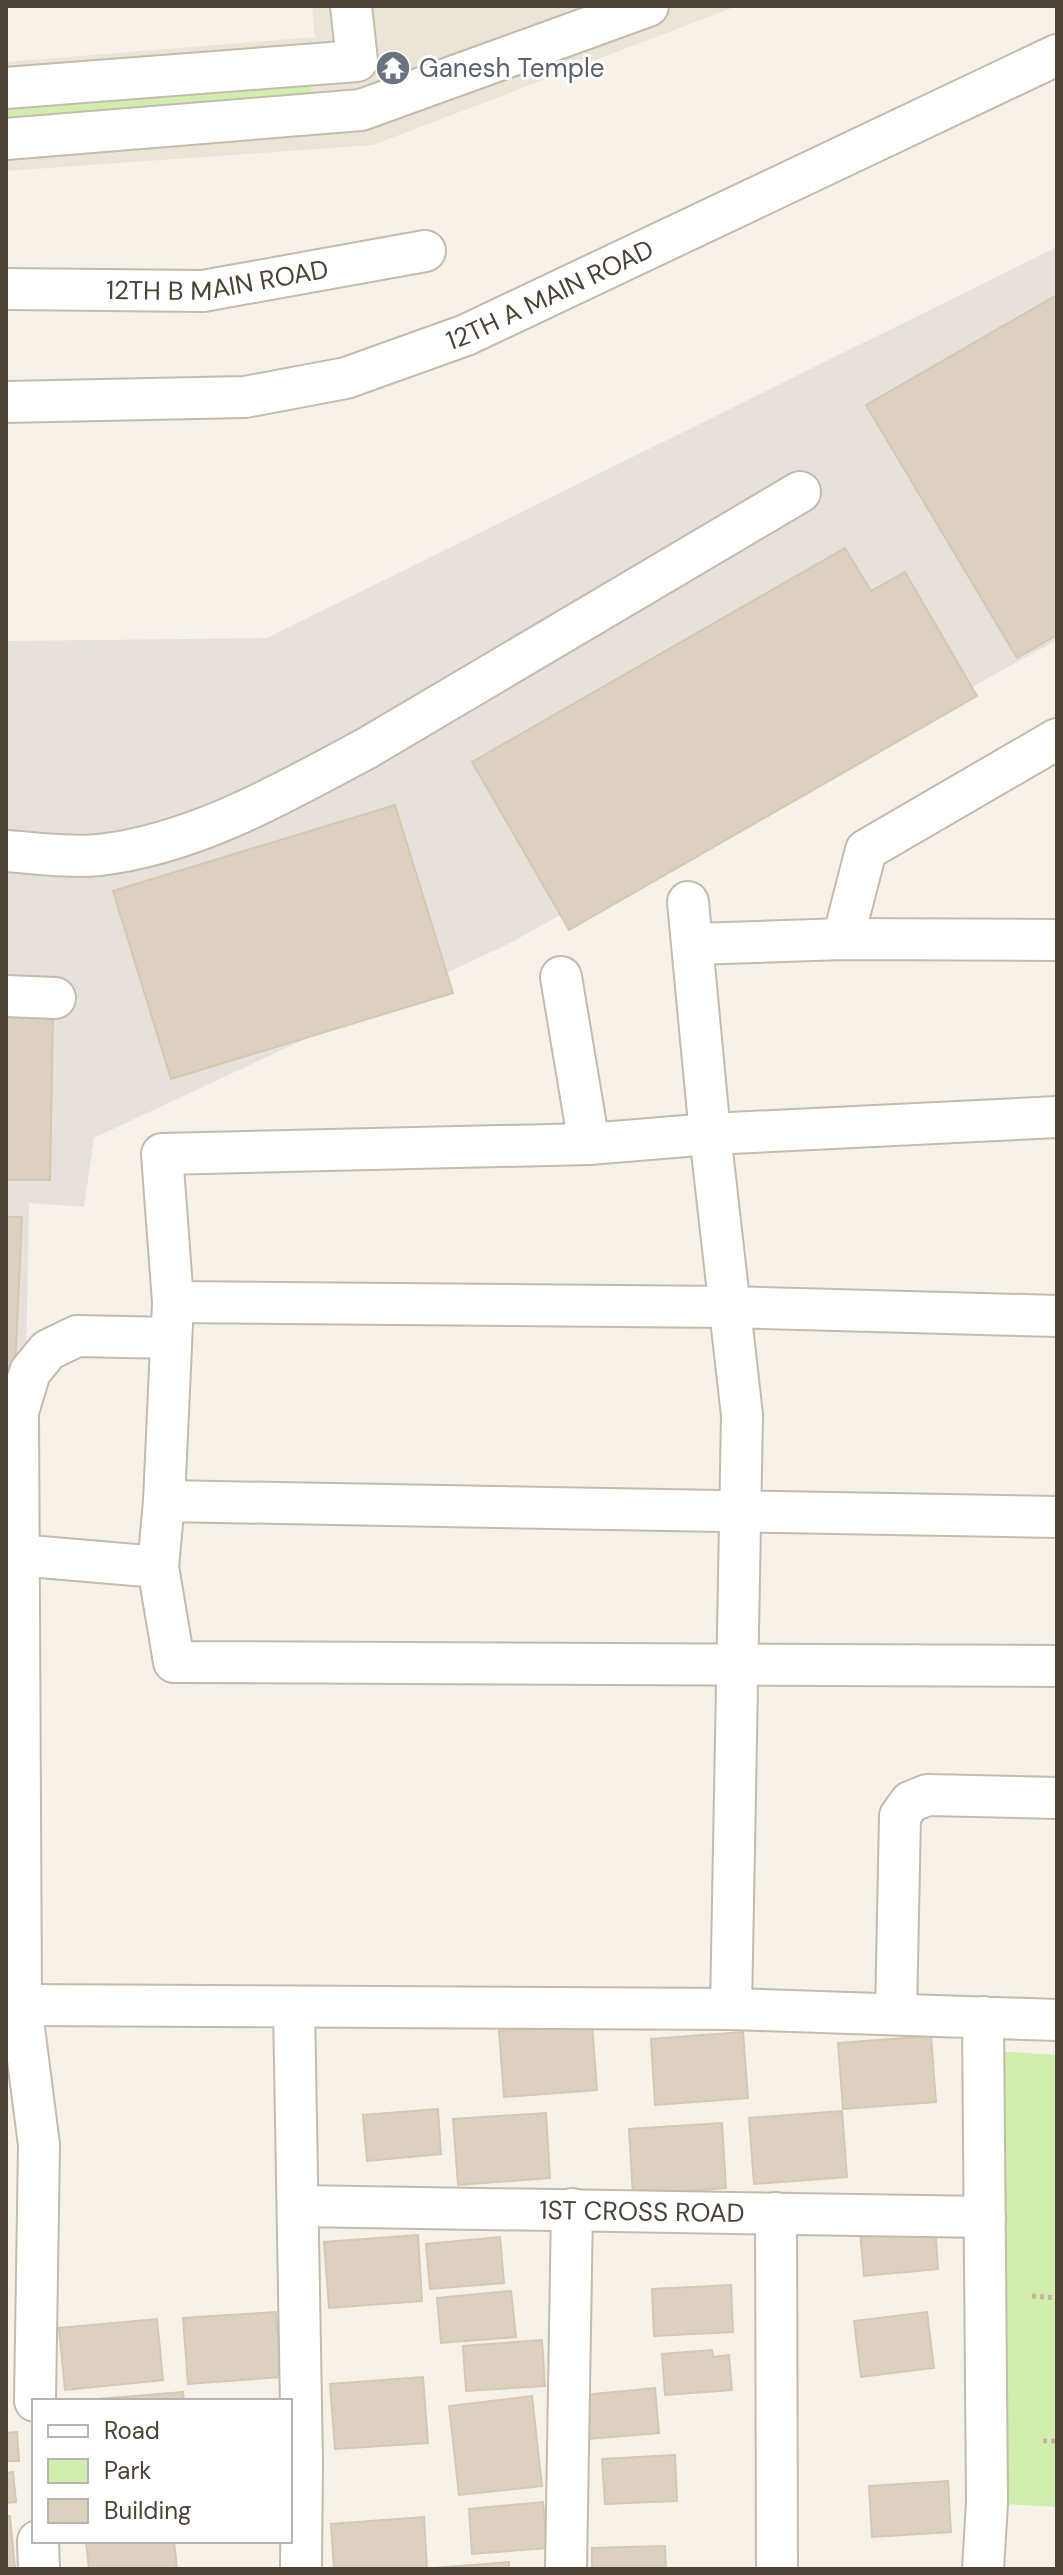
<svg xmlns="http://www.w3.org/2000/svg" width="1063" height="2575" font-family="'DM Sans',sans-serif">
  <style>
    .residential { fill: #ebe5d7 }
    .industrial { fill: #e6e1db }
    .green { fill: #d1eeae }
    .building { fill: #dcd1c0; stroke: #d5c7b0; stroke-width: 2 }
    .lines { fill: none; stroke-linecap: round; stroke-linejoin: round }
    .minor-casing { stroke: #c3bbab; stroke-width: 44 }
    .path { stroke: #c6b79a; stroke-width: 5; stroke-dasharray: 4 4; stroke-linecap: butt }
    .minor { stroke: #fff; stroke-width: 40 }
    .labels { text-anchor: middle; stroke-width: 6; stroke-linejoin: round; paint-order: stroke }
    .worship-label { font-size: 26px; fill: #5b616d; stroke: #fff; text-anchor: start }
    .street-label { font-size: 26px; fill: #4b4336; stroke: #fff }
  </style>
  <rect width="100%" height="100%" fill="#f6f2e9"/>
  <path class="residential" d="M 312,6 L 737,6 L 373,145 L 6,171 L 6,62 L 315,37 Z"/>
  <path class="industrial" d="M 1057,247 L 1057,640 L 510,943 L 94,1138 L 84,1207 L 29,1203 L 23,1530 L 6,1529 L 6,641 L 267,638 Z"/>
  <g class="green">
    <path d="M 308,83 L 311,88 L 310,94 L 6,121 L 6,109 Z"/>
    <path d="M 995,2051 L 1057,2055 L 1057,2507 L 987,2503 Z"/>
  </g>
  <g class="building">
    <path d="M 1057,295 L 1057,635 L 1017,658 L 866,405 Z"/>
    <path d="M 845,548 L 871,591 L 905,572 L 977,696 L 569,930 L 472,762 Z"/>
    <path d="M 395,805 L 453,993 L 171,1079 L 113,891 Z"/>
    <path d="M 6,1013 L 53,1014 L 50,1180 L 6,1180 Z"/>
    <path d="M 6,1217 L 22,1217 L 8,1518 L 6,1518 Z"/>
    <path d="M 592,2024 L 597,2090 L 504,2097 L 499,2031 Z"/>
    <path d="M 743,2032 L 748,2098 L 655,2105 L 651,2039 Z"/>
    <path d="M 931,2036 L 936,2102 L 843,2109 L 838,2043 Z"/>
    <path d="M 438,2109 L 441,2154 L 367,2161 L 363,2115 Z"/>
    <path d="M 842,2111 L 847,2177 L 754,2184 L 749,2118 Z"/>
    <path d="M 546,2113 L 550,2178 L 458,2185 L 453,2119 Z"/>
    <path d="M 722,2123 L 726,2188 L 633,2195 L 629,2129 Z"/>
    <path d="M 935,2224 L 938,2269 L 864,2276 L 860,2230 Z"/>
    <path d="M 418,2235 L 422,2301 L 329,2308 L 324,2242 Z"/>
    <path d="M 500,2237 L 504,2283 L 430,2289 L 426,2244 Z"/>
    <path d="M 731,2285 L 733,2332 L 654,2336 L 652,2289 Z"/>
    <path d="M 511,2291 L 516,2337 L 441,2343 L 437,2298 Z"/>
    <path d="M 276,2312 L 281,2377 L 188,2384 L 183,2318 Z"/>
    <path d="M 927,2312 L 934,2368 L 861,2377 L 854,2321 Z"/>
    <path d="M 157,2319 L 163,2380 L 65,2390 L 59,2328 Z"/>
    <path d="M 542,2340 L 545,2386 L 466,2391 L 463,2346 Z"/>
    <path d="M 712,2350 L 713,2357 L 729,2355 L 732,2390 L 665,2395 L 662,2354 Z"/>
    <path d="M 423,2377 L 428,2443 L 335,2449 L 330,2384 Z"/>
    <path d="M 655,2388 L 659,2433 L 588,2439 L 584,2395 Z"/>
    <path d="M 183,2392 L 184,2401 L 86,2401 L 86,2400 Z"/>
    <path d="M 532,2396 L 542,2486 L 459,2495 L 449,2406 Z"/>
    <path d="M 17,2432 L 19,2461 L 6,2461 L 6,2433 Z"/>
    <path d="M 675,2455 L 677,2501 L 605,2504 L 602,2459 Z"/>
    <path d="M 13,2472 L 16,2502 L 6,2503 L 6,2473 Z"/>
    <path d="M 948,2481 L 951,2532 L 872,2537 L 869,2486 Z"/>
    <path d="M 543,2502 L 547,2548 L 472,2554 L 469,2509 Z"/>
    <path d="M 6,2516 L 10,2516 L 15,2569 L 6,2569 Z"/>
    <path d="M 424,2517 L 427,2569 L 334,2569 L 331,2524 Z"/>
    <path d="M 86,2541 L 174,2541 L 177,2569 L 89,2569 Z"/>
    <path d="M 665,2546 L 666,2569 L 592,2569 L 592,2548 Z"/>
    <path d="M 509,2562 L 509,2569 L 434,2568 Z"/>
  </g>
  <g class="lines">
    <g class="minor-casing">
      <g id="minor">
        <path d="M 6,88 L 357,61 L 351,6"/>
        <path d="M 6,139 L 361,110 L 648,6"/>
        <path id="s1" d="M 6,289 L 203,291 L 425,251"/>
        <path id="s2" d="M 6,402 L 245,397 L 346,378 L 466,335 L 1057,55"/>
        <path d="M 6,851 C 36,853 69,858 99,855 C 195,844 283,793 367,748 L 800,492"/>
        <path d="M 843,939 L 866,850 L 1057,739"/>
        <path d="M 694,944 L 843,939 L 1057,940"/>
        <path d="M 561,977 L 589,1144"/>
        <path d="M 6,996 L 55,998"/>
        <path d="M 173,1302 L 162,1154 L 589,1144 L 710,1134 L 1057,1117"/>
        <path d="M 164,1501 L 173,1302 L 729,1307 L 1057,1316"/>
        <path d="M 6,1554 L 158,1567 L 164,1501 L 1057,1517"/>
        <path d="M 158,1567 L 174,1662 L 1057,1666"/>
        <path d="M 21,2005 L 731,2009 L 742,1415 L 710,1134 L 688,902"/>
        <path d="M 294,2007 L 302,2462 L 301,2569"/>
        <path d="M 731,2009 L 1057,2020"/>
        <path d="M 896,2014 L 900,1816 L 910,1802 L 927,1795 L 1057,1798"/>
        <path d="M 983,2017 L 987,2503 L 983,2569"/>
        <path id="s3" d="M 298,2206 L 985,2217"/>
        <path d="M 776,2213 L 777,2569"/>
        <path d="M 35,2401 L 39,2145 L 21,2005 L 18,1412 L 30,1372 L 48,1350 L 77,1336 L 171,1338"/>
        <path d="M 38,2541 L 39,2569"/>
        <path d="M 566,2569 L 572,2209"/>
      </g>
    </g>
    <g class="path">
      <path d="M 1032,2296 L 1057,2298"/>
      <path d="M 1043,2441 L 1057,2441"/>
    </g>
    <use href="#minor" class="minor"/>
  </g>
  <defs>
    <g id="temple-disc" transform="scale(1.8)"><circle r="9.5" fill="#6b7280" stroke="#fff"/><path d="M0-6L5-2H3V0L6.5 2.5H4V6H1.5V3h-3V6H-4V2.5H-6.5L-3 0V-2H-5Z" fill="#fff"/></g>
  </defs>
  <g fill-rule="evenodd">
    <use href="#temple-disc" x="393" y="68"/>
  </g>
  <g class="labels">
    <g class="worship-label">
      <text x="419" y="77">Ganesh Temple</text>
    </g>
    <g class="street-label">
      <text dy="9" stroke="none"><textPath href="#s1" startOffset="212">12TH B MAIN ROAD</textPath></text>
      <text dy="9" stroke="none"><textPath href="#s2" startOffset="562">12TH A MAIN ROAD</textPath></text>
      <text dy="9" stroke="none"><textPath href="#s3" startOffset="344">1ST CROSS ROAD</textPath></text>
    </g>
  </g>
  <rect width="1063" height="2575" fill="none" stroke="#4b4336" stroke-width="16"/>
  <rect x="32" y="2399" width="260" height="144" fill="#ffffff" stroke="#b7b4af" stroke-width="2"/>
  <rect x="48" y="2425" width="40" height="12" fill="#ffffff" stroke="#b7b4af" stroke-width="2"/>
  <text x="104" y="2439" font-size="24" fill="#4b4336">Road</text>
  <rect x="48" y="2459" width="40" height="24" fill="#d1eeae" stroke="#b7b4af" stroke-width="2"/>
  <text x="104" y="2479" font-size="24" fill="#4b4336">Park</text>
  <rect x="48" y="2499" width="40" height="24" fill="#dcd1c0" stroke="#b7b4af" stroke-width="2"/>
  <text x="104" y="2519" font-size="24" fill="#4b4336">Building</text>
</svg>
